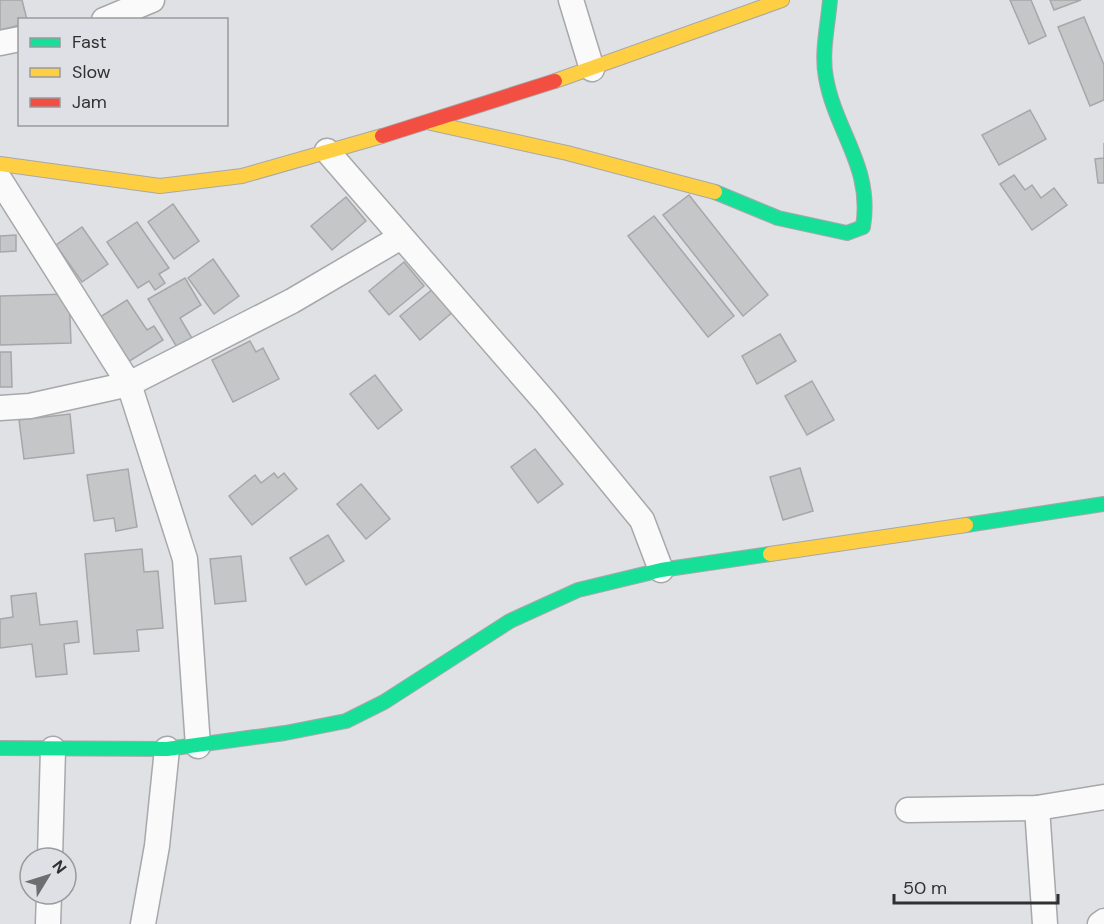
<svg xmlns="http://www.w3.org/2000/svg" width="1104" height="924" font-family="'DM Sans',sans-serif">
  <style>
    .building { fill: #c5c6c7; stroke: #a7a7a9; stroke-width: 1.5 }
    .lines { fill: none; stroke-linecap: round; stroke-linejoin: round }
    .street-casing { stroke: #a7a8aa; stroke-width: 27 }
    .fast-casing { stroke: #a7a8aa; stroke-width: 16 }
    .slow-casing { stroke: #a7a8aa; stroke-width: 16 }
    .jam-casing { stroke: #a7a8aa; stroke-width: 16 }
    .street { stroke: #fafafb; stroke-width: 24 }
    .fast { stroke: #16e098; stroke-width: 14 }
    .slow { stroke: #ffcf43; stroke-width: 14 }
    .jam { stroke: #f24e42; stroke-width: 14 }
  </style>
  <rect width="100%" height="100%" fill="#e0e1e4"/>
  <g class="building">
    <path d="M 0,0 L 22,0 L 27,20 L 20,20 L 20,25 L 0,30 Z"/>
    <path d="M 1010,0 L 1031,0 L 1046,36 L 1029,44 Z"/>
    <path d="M 1050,0 L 1081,0 L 1054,10 Z"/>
    <path d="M 1084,17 L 1104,65 L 1104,100 L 1090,106 L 1058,27 Z"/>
    <path d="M 1030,110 L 1046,139 L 999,165 L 982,135 Z"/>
    <path d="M 1104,143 L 1104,183 L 1098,183 L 1095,159 L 1104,158 Z"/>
    <path d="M 1014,175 L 1025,190 L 1032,185 L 1041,198 L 1054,188 L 1067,205 L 1032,230 L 1000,184 Z"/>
    <path d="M 689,195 L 768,295 L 743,316 L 663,215 Z"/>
    <path d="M 346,197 L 366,221 L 332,250 L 311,226 Z"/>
    <path d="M 173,204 L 199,241 L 174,259 L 148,222 Z"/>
    <path d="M 654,216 L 734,316 L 708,337 L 628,236 Z"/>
    <path d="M 137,222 L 169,268 L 159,274 L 165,283 L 155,290 L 149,281 L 138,288 L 107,242 Z"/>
    <path d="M 82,227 L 108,264 L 82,282 L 56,245 Z"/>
    <path d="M 16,235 L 16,251 L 0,252 L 0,236 Z"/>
    <path d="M 213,259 L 239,296 L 214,314 L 188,278 Z"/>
    <path d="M 404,262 L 424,286 L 389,315 L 369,291 Z"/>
    <path d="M 185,278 L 201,305 L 180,318 L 196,345 L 181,354 L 148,299 Z"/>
    <path d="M 434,288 L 454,311 L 420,340 L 400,316 Z"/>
    <path d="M 69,294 L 71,343 L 0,345 L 0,296 Z"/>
    <path d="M 127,300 L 147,330 L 154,326 L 163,340 L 125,364 L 97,319 Z"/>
    <path d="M 780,334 L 796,361 L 757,384 L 742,356 Z"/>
    <path d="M 250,341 L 256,352 L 263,348 L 279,379 L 233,402 L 212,360 Z"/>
    <path d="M 0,352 L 11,352 L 12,387 L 0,387 Z"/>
    <path d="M 375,375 L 402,410 L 378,429 L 350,394 Z"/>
    <path d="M 812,381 L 834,420 L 807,435 L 785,396 Z"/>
    <path d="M 70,414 L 74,453 L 24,459 L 19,420 Z"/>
    <path d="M 535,449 L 563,484 L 538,503 L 511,467 Z"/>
    <path d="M 800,468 L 813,511 L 783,520 L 770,477 Z"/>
    <path d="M 128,469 L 137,527 L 116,531 L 114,518 L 94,521 L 87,475 Z"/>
    <path d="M 274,473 L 278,478 L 284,473 L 297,489 L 252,525 L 229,496 L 255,475 L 261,483 Z"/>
    <path d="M 361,484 L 390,519 L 366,539 L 337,504 Z"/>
    <path d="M 328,535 L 344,561 L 306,585 L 290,558 Z"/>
    <path d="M 142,549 L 144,572 L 158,571 L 163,628 L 137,630 L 139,651 L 94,654 L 85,554 Z"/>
    <path d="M 241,556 L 246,601 L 215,604 L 210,559 Z"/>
    <path d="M 36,593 L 40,625 L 77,621 L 79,642 L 64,644 L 67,674 L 36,677 L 32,644 L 0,648 L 0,619 L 13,617 L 11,596 Z"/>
  </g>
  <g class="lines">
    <g class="street-casing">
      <g id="street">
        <path d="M 571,0 L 592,69"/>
        <path d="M 104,20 L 152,0"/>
        <path d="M 0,43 L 20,39"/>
        <path d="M 327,151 L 547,404 L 642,520 L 661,570"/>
        <path d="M 0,180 L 129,384 L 185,559 L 198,746"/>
        <path d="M 0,408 L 30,406 L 129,384 L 292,301 L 401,237"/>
        <path d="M 1037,808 L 1045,924"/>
        <path d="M 908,810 L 1037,808 L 1104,797"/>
        <path d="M 50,858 L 53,749"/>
        <path d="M 48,924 L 49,894"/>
        <path d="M 143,924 L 157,846 L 167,749"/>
        <path d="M 1100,924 L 1104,921"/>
      </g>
    </g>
    <g class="fast-casing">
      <g id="fast">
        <path d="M 715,192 L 778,218 L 847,233 L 863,227 C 873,167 836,133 826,78 C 821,53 828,25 830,0"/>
        <path d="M 966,525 L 1104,504"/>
        <path d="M 0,748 L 167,749 L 285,733 L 346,721 L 384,702 L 510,621 L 578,590 L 661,570 L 770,554"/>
      </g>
    </g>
    <g class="slow-casing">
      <g id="slow">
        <path d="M 555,81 L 782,0"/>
        <path d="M 431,123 L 567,153 L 715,192"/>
        <path d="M 0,164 L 160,186 L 242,176 L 382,136"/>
        <path d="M 770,554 L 966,525"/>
      </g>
    </g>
    <g class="jam-casing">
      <path id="jam" d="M 382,136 L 555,81"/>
    </g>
    <use href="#street" class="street"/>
    <use href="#fast" class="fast"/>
    <use href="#slow" class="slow"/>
    <use href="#jam" class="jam"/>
  </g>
  <rect x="18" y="18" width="210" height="108" fill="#dfe0e5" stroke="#999a9d" stroke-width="1.5"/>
  <rect x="30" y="38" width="30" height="9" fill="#16e098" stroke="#999a9d" stroke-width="1.5"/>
  <text x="72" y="48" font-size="18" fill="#303032">Fast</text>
  <rect x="30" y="68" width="30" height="9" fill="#ffcf43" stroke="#999a9d" stroke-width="1.5"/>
  <text x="72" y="78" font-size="18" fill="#303032">Slow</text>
  <rect x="30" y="98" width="30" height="9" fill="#f24e42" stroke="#999a9d" stroke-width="1.5"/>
  <text x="72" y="108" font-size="18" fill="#303032">Jam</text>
  <g transform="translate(48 876) rotate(52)"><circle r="28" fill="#dfe0e5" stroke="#999a9d" stroke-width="1.5"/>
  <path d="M0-4.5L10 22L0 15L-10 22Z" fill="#6e6e70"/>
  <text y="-9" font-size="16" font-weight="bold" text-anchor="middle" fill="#303032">N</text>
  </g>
  <path d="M894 894v9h164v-9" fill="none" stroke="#303032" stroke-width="3"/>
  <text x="903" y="894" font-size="18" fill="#303032" stroke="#dfe0e5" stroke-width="4.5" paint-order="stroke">50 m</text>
</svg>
